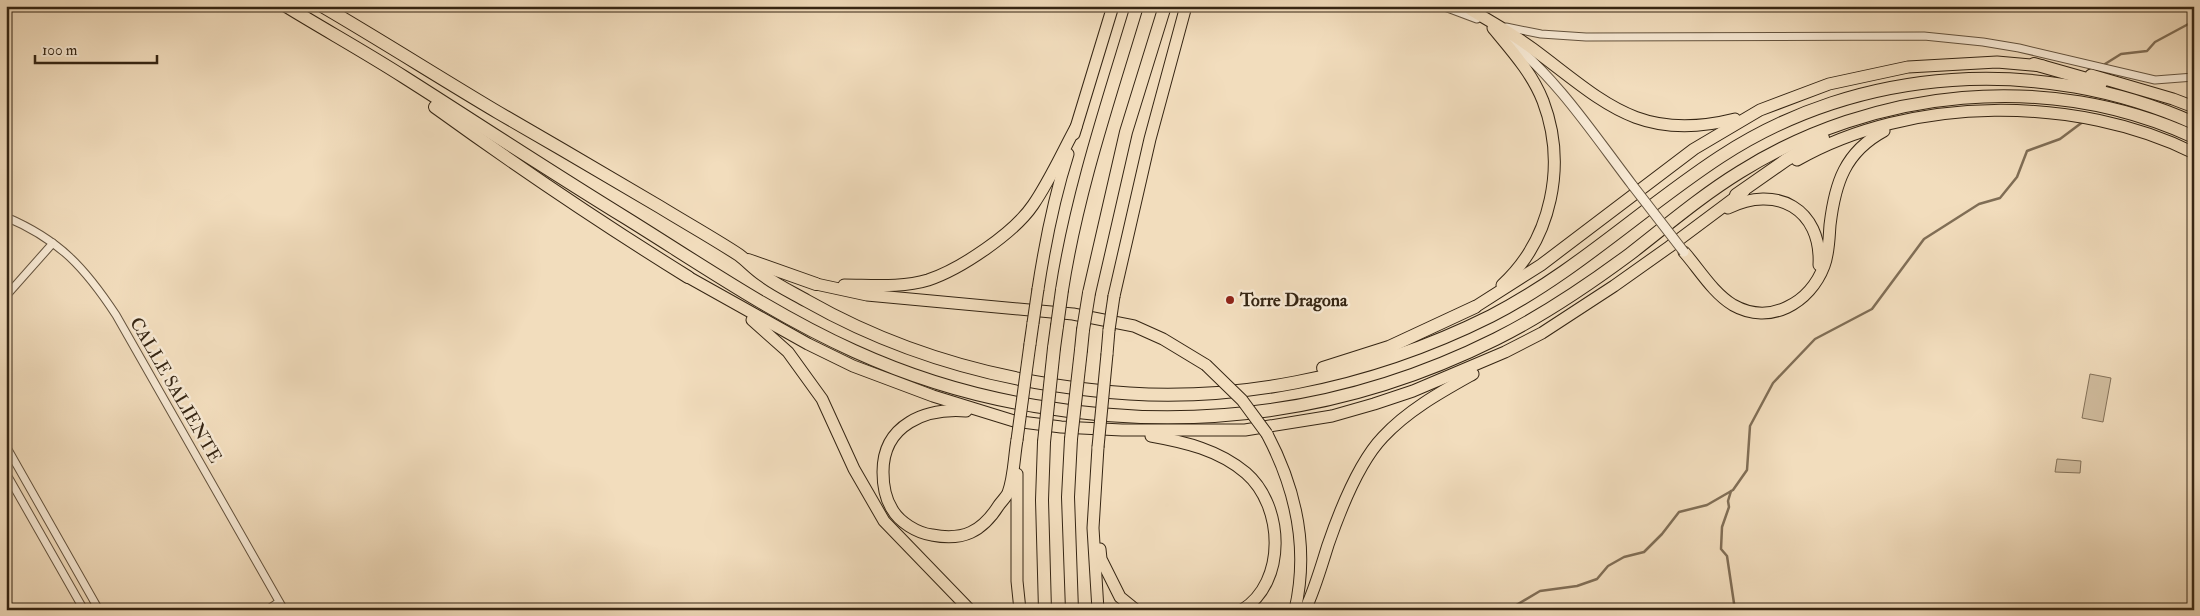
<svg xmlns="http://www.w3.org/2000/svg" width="2200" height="616" font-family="'IM FELL Double Pica',serif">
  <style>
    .pitch { fill: #d2bea0; stroke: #84725a }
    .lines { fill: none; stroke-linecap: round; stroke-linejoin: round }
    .stream { stroke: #806e56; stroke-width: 2.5 }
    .minor-casing { stroke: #64533e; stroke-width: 9 }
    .tertiary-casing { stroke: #64533e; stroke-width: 11 }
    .trunk-casing { stroke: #352513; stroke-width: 13 }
    .motorway-casing { stroke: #352513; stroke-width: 14 }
    .minor { stroke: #f7e9d4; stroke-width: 7 }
    .tertiary { stroke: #f7e9d4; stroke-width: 9 }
    .trunk { stroke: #f2ddbd; stroke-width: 11 }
    .motorway { stroke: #f2ddbd; stroke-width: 12 }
    .tertiary-bridge-casing { stroke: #64533e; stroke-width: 11; stroke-linecap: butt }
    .trunk-bridge-casing { stroke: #352513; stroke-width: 13; stroke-linecap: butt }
    .motorway-bridge-casing { stroke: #352513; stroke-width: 14; stroke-linecap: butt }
    .tertiary-bridge { stroke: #f7e9d4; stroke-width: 9 }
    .trunk-bridge { stroke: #f2ddbd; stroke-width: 11 }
    .motorway-bridge { stroke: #f2ddbd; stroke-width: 12 }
    .poi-dot { fill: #8f2418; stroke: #f7e9d4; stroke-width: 2 }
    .labels { text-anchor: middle; stroke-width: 5; stroke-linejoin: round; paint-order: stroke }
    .poi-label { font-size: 18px; font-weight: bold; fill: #352513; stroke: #f7e9d4; text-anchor: start }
    .street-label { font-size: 18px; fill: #352513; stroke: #f7e9d4 }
  </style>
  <rect width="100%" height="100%" fill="#f2ddbd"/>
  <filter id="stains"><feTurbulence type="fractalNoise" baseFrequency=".004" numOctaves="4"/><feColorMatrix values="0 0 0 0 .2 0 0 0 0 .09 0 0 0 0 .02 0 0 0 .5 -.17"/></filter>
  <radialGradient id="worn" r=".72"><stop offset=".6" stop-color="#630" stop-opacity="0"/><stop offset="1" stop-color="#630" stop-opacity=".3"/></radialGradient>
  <g class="pitch">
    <path d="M 2090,374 L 2111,378 L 2103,422 L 2082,418 Z"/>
    <path d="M 2057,459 L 2081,461 L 2080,473 L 2055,472 Z"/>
  </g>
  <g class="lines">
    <g class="stream">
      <path d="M 2104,67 L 2105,64 L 2121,54 L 2147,51 L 2155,42 L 2194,21"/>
      <path d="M 1731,491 L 1728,501 L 1729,507 L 1722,527 L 1721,549 L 1727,556 L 1735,610"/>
      <path d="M 1508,610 L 1540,591 L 1577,586 L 1597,579 L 1608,566 L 1624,557 L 1644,552 L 1662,534 L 1679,512 L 1707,505 L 1733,490 L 1747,470 L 1750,426 L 1773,383 L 1815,339 L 1872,309 L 1924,239 L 1979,204 L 2000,198 L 2017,177 L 2027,151 L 2060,139 L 2084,121"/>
    </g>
    <g class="minor-casing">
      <g id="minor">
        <path d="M 1506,27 L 1541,34 L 1586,37 L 1924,36 L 1983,42 L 2019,48 L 2155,80 L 2194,77"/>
        <path d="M 6,217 C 60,240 85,268 116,315 L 284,610"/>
        <path d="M 6,296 L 53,243"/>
        <path d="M 6,446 L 99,610"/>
        <path d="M 6,473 L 84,610"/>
        <path d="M 267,610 L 279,602"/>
      </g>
    </g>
    <g class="tertiary-casing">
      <g id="tertiary">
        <path d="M 1428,6 L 1438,6"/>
        <path d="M 1445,6 L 1477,18"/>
        <path d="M 1506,38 C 1557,78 1594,135 1633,186"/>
      </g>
    </g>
    <g class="trunk-casing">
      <g id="trunk">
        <path d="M 1471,10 C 1492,22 1513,34 1533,49 C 1603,101 1639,143 1735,119"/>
        <path d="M 1493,28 C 1512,51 1532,73 1543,101 C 1567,164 1552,239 1502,285"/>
        <path d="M 2091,75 L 2173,99 L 2194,107"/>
        <path d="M 1074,134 L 1113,6"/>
        <path d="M 1797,160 C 1911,95 2077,95 2194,153"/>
        <path d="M 1728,208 C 1776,184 1822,209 1819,265"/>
        <path d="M 1684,252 C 1699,269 1713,293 1733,305 C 1770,326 1810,303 1824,266 C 1829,253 1829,238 1830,225 C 1835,183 1845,152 1884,131"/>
        <path d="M 688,277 L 808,344 L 853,366 L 933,396 L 1014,421 L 1061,427 L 1122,430 L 1245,430 L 1332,416 L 1374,404 L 1413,391 L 1505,352 L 1542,333 L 1614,286 L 1669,247 L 1744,191"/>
        <path d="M 816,284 L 867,295 L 1073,314 L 1134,326 L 1163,339 L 1206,365"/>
        <path d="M 844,285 C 871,285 902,288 928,280 C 961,269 1014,233 1033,205 C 1050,180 1062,153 1076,127"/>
        <path d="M 1038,289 C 1045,243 1054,198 1068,154"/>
        <path d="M 1114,296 L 1150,139 L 1186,6"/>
        <path d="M 1475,307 L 1541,265 L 1694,149 L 1760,110 L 1829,84 L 1908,67 L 1997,62 L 2043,66"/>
        <path d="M 752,320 L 788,352 L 822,399 L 854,469 L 884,521 L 970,610"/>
        <path d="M 1030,344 L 1033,323"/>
        <path d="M 1107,354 L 1109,330"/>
        <path d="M 966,411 C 926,408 883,424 883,472 C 883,484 885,498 892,509 C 899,522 917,533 932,535 C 963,541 982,532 999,505 C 1002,501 1006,497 1008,493 C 1014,477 1014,457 1017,440"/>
        <path d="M 1267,434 C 1296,489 1309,549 1295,610"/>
        <path d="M 1151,436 C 1185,442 1219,450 1246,473 C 1284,506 1287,582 1242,610"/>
        <path d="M 1017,474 L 1017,581 L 1020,610"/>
        <path d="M 1100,549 L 1101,559 L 1120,597 L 1136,610"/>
        <path d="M 1098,610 L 1093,528 L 1098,447"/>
        <path d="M 1305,610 C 1315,589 1321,567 1328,545 C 1339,513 1359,462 1383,437 C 1408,410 1441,392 1473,374"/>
      </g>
    </g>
    <g class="motorway-casing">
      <g id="motorway">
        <path d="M 286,6 C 325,30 365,52 404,77 C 478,124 551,172 626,218 C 700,264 774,315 854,351 C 911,377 973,396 1035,406 C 1196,433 1350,412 1496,339 C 1544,315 1587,286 1630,254 C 1666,226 1701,196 1740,172 C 1874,88 2048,70 2194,137"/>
        <path d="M 322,6 C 382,41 440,78 499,113 C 553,144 606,175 660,207 C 686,223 713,238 739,255 C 747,261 754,269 763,275 C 776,285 793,293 807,301 C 895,351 991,379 1091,390 C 1227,407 1369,377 1491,316 C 1575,273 1642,208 1720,157 C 1860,65 2041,55 2194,123"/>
        <path d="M 2034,64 L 2101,83"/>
        <path d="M 435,107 C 518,167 601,223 688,277"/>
        <path d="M 1736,195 L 1786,160 L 1823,138"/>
        <path d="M 748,260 L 816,284"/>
        <path d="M 1062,290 C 1077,193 1109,99 1137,6"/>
        <path d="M 1089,293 L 1126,132 L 1165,6"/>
        <path d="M 1054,348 L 1057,326"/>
        <path d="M 1081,350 L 1083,330"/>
        <path d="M 1323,368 L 1389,347 L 1475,307"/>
        <path d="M 1071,439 L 1068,497 L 1072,610"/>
        <path d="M 1044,442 L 1042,500 L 1045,610"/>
      </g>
    </g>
    <use href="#minor" class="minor"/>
    <use href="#tertiary" class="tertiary"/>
    <use href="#trunk" class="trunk"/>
    <use href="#motorway" class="motorway"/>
    <g class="tertiary-bridge-casing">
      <path id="tertiary-bridge" d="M 1633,186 L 1684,252"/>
    </g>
    <g class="trunk-bridge-casing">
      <g id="trunk-bridge">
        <path d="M 1033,323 L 1038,289"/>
        <path d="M 1109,330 L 1114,296"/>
        <path d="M 1206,365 L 1242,400 L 1267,434"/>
        <path d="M 1017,440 L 1030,344"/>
        <path d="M 1098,447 L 1107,354"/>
      </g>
    </g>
    <g class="motorway-bridge-casing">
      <g id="motorway-bridge">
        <path d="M 1057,326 L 1062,290"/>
        <path d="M 1083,330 L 1089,293"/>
        <path d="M 1071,439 L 1081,350"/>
        <path d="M 1044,442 L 1054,348"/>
      </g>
    </g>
    <use href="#tertiary-bridge" class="tertiary-bridge"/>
    <use href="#trunk-bridge" class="trunk-bridge"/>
    <use href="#motorway-bridge" class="motorway-bridge"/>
  </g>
  <circle class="poi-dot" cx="1230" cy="300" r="5"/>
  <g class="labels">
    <g class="poi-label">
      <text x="1240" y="306">Torre Dragona</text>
    </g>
    <g class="street-label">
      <text transform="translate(176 390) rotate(60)" y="6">CALLE SALIENTE</text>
    </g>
  </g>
  <rect width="2200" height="616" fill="none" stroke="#f2ddbd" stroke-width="25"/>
  <rect x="8" y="8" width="2185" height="601" fill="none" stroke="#352513" stroke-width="2.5"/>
  <rect x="12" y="12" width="2175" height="591" fill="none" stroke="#352513"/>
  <path d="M35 55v8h122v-8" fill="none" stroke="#352513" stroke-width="2.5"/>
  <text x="42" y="55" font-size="15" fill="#352513" stroke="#f7e9d4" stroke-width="4" paint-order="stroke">100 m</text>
  <rect width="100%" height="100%" filter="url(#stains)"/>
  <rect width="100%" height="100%" fill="url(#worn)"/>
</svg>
